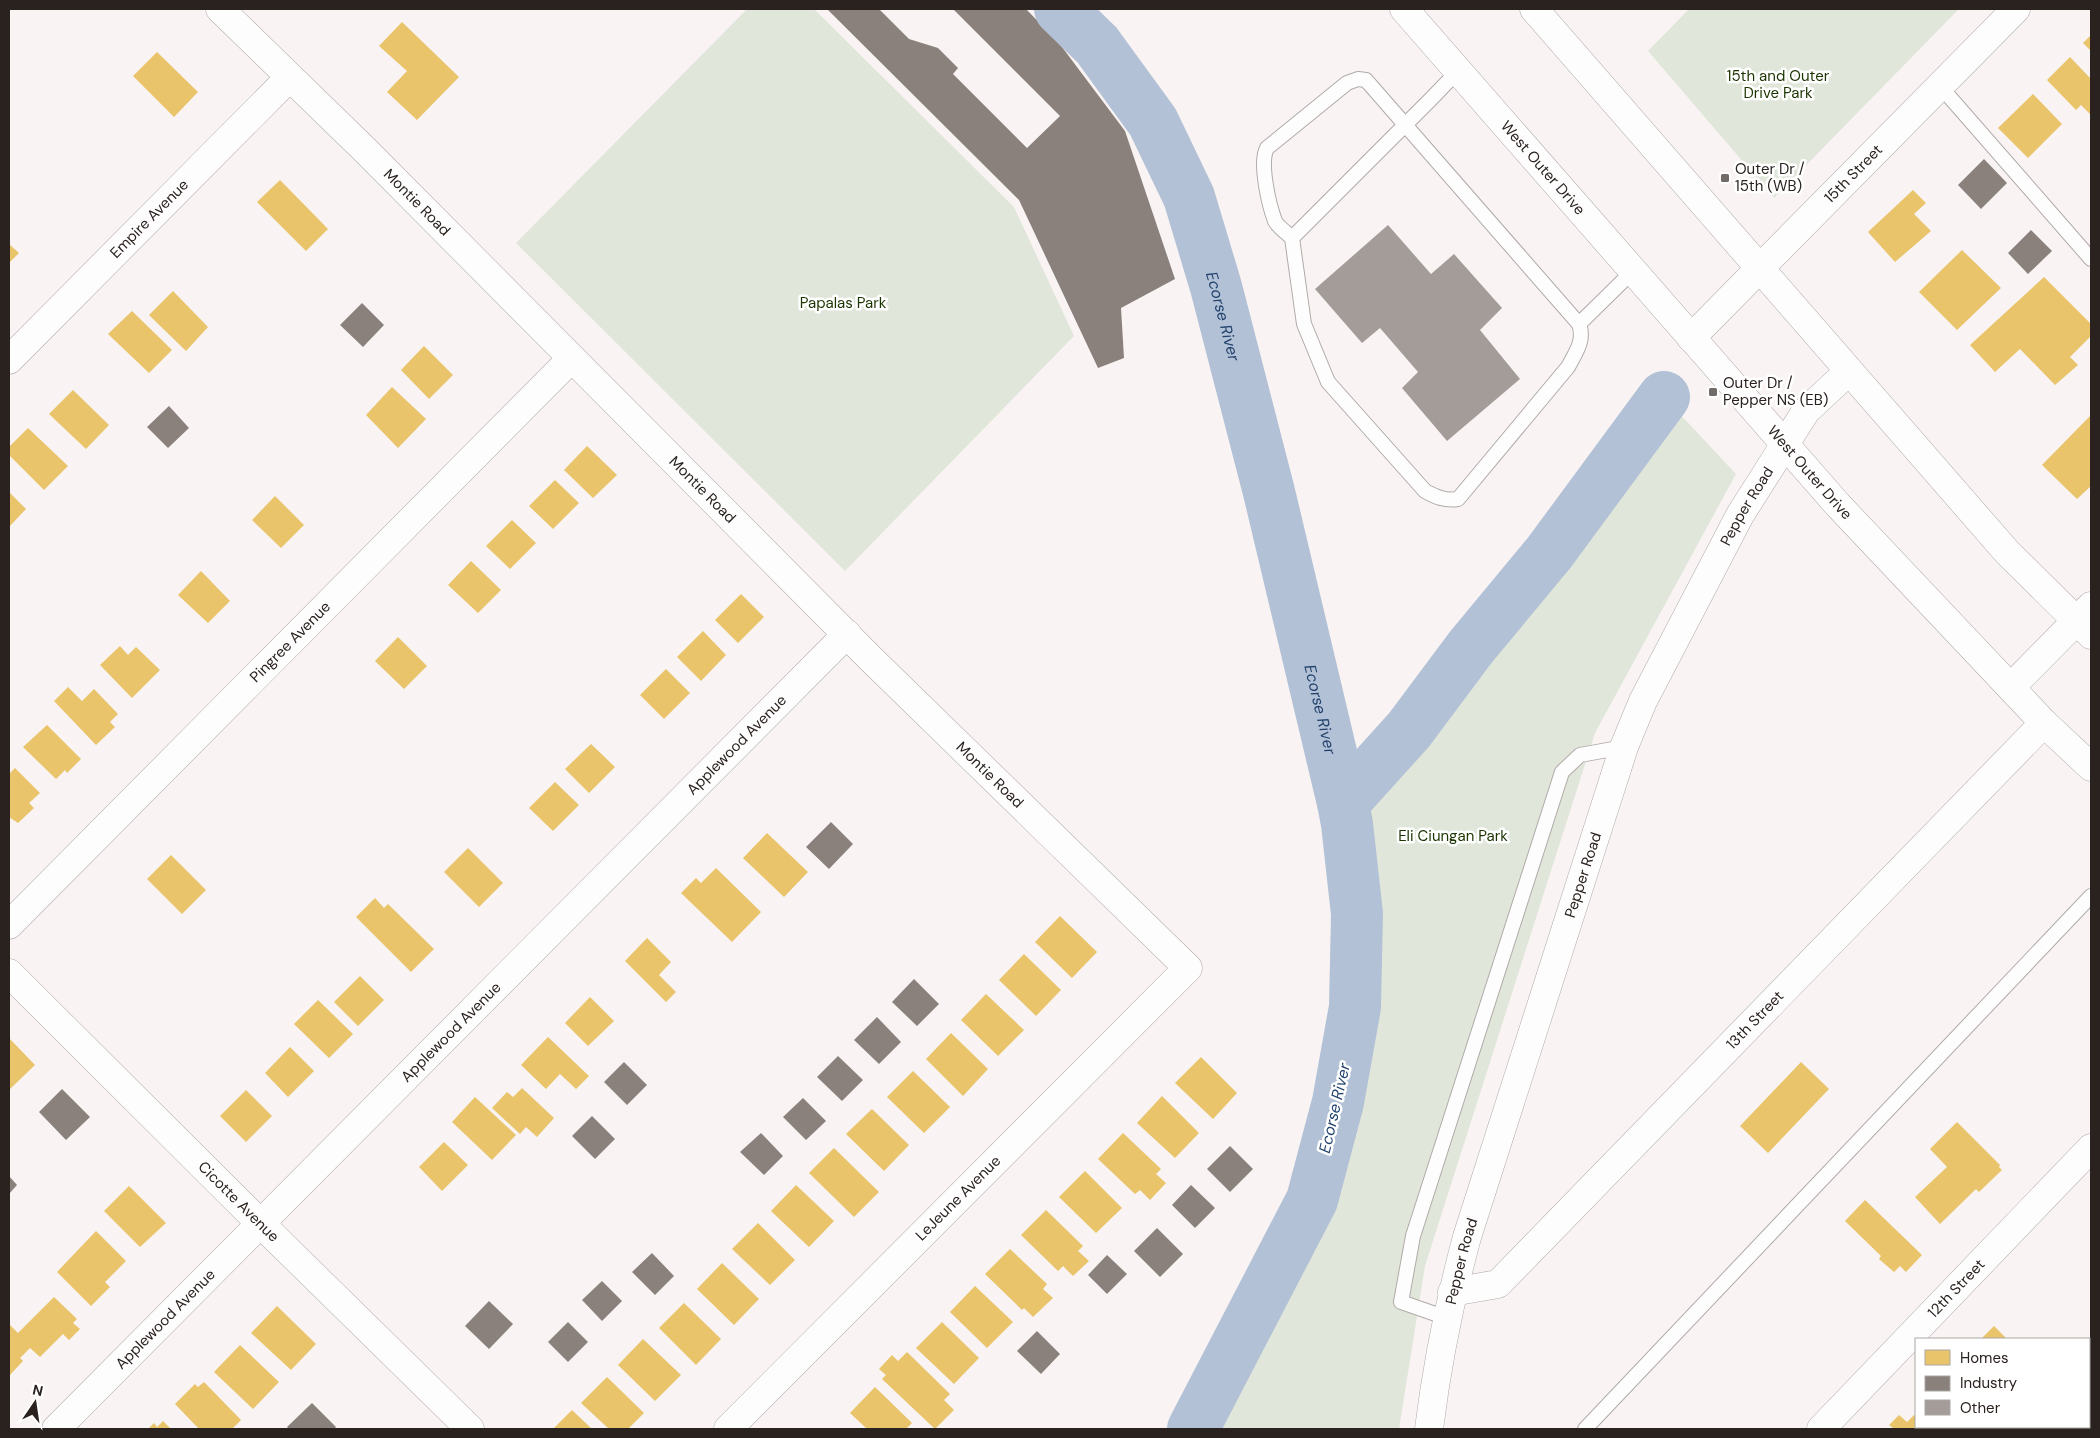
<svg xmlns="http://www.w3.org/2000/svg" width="2100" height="1438" font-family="'DM Sans',sans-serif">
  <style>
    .green { fill: #e1e6da }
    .homes { fill: #e9c46a }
    .industry { fill: #8a817c }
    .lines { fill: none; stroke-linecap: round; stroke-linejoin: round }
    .river { stroke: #b2c1d6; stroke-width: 52 }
    .building { fill: #a49c99 }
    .lane-casing { stroke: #b0aaa8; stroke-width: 16 }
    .street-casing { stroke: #b0aaa8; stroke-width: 29 }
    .secondary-casing { stroke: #b0aaa8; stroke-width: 29 }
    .lane { stroke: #fefdfd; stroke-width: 14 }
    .street { stroke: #fefdfd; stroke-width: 28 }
    .secondary { stroke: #fefdfd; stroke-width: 28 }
    .poi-dot { fill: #726c69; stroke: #fff; stroke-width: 2 }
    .labels { text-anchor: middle; stroke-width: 5; stroke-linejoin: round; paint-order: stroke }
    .park-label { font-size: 15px; fill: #1a3401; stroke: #fff }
    .street-label { font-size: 15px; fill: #2a221f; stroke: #fff }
    .poi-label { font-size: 15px; fill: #2a221f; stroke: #fff; text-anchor: start }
    .water-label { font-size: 16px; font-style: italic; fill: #23436d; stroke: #fff }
  </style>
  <rect width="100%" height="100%" fill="#f9f4f3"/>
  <g class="green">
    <path d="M 747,9 L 814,9 L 1014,207 L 1074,336 L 845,571 L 516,243 Z"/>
    <path d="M 1689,9 L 1959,9 L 1774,198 L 1648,51 Z"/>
    <path d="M 1664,397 L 1736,474 L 1595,733 L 1425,1266 L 1399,1429 L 1193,1429 L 1312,1200 L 1338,1102 L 1355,1007 L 1357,914 L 1347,824 L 1343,803 L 1409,730 L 1549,553 Z"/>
  </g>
  <g class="homes">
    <path d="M 402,22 L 459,77 L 417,120 L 387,92 L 407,71 L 379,46 Z"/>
    <path d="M 2091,35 L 2091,51 L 2083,43 Z"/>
    <path d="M 157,52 L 198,92 L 174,117 L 133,76 Z"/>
    <path d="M 2070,57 L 2091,79 L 2091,115 L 2081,105 L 2076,110 L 2047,80 Z"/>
    <path d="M 2033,94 L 2062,124 L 2028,158 L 1998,128 Z"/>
    <path d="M 280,180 L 328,229 L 306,251 L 257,202 Z"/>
    <path d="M 1913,190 L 1926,203 L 1914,214 L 1931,231 L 1895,262 L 1868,232 Z"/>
    <path d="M 9,244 L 19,253 L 9,263 Z"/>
    <path d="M 1962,250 L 2001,288 L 1957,330 L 1919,292 Z"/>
    <path d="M 2044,277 L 2091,324 L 2091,336 L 2070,357 L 2078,365 L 2055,385 L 2020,349 L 1995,372 L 1970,345 Z"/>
    <path d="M 173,291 L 208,327 L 186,351 L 149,315 Z"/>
    <path d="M 132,311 L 172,350 L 149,373 L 108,334 Z"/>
    <path d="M 424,346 L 453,375 L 429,399 L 401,370 Z"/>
    <path d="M 392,387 L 426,419 L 398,448 L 366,415 Z"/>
    <path d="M 73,390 L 109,425 L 86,449 L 49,414 Z"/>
    <path d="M 2091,415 L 2091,486 L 2077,499 L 2042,465 Z"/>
    <path d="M 28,428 L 68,466 L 44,490 L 9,455 L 9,447 Z"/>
    <path d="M 587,446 L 617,475 L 593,498 L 564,470 Z"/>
    <path d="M 555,480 L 579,503 L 553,529 L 529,506 Z"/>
    <path d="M 9,492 L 26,509 L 9,527 Z"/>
    <path d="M 275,496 L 304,525 L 281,548 L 252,520 Z"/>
    <path d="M 512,520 L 536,543 L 510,569 L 486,546 Z"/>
    <path d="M 471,561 L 501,590 L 478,613 L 448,585 Z"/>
    <path d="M 201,571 L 230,601 L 208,623 L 178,595 Z"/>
    <path d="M 741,594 L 764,617 L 738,643 L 715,620 Z"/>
    <path d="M 703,631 L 726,655 L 701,681 L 677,657 Z"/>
    <path d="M 398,637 L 427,666 L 404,689 L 375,661 Z"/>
    <path d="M 120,646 L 128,655 L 136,647 L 160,670 L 132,698 L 100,665 Z"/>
    <path d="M 666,669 L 690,693 L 664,719 L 640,695 Z"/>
    <path d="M 68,687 L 82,701 L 94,689 L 118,714 L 110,722 L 115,727 L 96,745 L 54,701 Z"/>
    <path d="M 47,725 L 81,759 L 67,773 L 65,770 L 56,779 L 23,747 Z"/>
    <path d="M 591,744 L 615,767 L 589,793 L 565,769 Z"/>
    <path d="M 15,768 L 40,793 L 29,803 L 34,808 L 18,823 L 9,817 L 9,774 Z"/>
    <path d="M 555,782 L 579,805 L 553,831 L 529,808 Z"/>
    <path d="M 767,833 L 808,872 L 784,897 L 743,858 Z"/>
    <path d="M 468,848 L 503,883 L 479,907 L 444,872 Z"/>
    <path d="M 171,855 L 206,890 L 182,914 L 147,879 Z"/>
    <path d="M 716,868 L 761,912 L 732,942 L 681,893 L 696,878 L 701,883 Z"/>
    <path d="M 375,898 L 384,908 L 388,904 L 434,949 L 411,972 L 356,917 Z"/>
    <path d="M 1060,916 L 1097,952 L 1072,978 L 1035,942 Z"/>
    <path d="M 647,938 L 671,962 L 659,975 L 676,992 L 666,1002 L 625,961 Z"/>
    <path d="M 1024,954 L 1061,990 L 1036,1016 L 999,980 Z"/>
    <path d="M 360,976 L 384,1000 L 358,1026 L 334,1002 Z"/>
    <path d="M 986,994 L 1024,1030 L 998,1056 L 961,1020 Z"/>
    <path d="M 590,997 L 614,1021 L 588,1046 L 565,1023 Z"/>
    <path d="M 318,1000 L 353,1034 L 329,1058 L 294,1024 Z"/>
    <path d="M 951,1033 L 988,1069 L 963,1096 L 926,1059 Z"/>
    <path d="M 548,1037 L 589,1076 L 576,1089 L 560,1074 L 546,1089 L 521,1065 Z"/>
    <path d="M 9,1038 L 35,1065 L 10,1089 L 9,1088 Z"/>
    <path d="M 290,1047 L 314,1071 L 288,1097 L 265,1073 Z"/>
    <path d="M 1201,1057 L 1237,1093 L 1213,1119 L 1175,1083 Z"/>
    <path d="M 1801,1062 L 1829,1089 L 1768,1153 L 1740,1126 Z"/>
    <path d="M 913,1071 L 950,1107 L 924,1133 L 887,1097 Z"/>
    <path d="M 522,1088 L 554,1118 L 537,1137 L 526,1127 L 520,1134 L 492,1108 L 507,1092 L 513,1097 Z"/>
    <path d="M 246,1090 L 272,1116 L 246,1142 L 220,1116 Z"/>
    <path d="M 1162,1096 L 1199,1133 L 1175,1158 L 1137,1123 Z"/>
    <path d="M 475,1097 L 516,1135 L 492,1160 L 452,1122 Z"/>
    <path d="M 872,1109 L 909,1145 L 884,1171 L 846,1134 Z"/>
    <path d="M 1957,1122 L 2000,1165 L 1999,1167 L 2002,1170 L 1979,1192 L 1976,1189 L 1940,1224 L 1915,1197 L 1947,1167 L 1930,1149 Z"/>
    <path d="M 1123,1133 L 1161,1169 L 1156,1174 L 1166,1183 L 1150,1200 L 1140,1190 L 1135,1194 L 1098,1159 Z"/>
    <path d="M 444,1142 L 468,1165 L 442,1191 L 419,1167 Z"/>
    <path d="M 834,1148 L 879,1192 L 854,1217 L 809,1173 Z"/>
    <path d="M 1085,1171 L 1122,1208 L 1096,1233 L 1059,1197 Z"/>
    <path d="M 796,1185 L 834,1221 L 809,1247 L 771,1211 Z"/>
    <path d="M 129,1186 L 166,1223 L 140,1247 L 104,1211 Z"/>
    <path d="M 1865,1200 L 1922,1255 L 1906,1272 L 1900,1266 L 1894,1272 L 1879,1259 L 1881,1256 L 1845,1221 Z"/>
    <path d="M 1046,1210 L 1083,1246 L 1078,1251 L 1089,1261 L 1073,1276 L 1063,1266 L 1058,1271 L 1021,1235 Z"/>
    <path d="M 758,1223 L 795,1260 L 770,1285 L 732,1249 Z"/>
    <path d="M 96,1231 L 126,1261 L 105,1282 L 110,1287 L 91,1306 L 57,1272 Z"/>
    <path d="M 1010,1249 L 1047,1284 L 1043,1289 L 1053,1298 L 1033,1317 L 1024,1308 L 1022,1310 L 985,1274 Z"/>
    <path d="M 722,1263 L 759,1299 L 734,1325 L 697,1289 Z"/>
    <path d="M 975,1286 L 1013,1322 L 987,1348 L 950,1312 Z"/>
    <path d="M 54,1297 L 77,1319 L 73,1323 L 80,1329 L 69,1340 L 63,1334 L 40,1357 L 30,1348 L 20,1358 L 23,1361 L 9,1376 L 9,1324 L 18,1333 Z"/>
    <path d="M 684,1303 L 721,1339 L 696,1365 L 659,1328 Z"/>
    <path d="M 277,1306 L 316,1344 L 291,1370 L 251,1333 Z"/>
    <path d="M 942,1322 L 979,1358 L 954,1384 L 916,1348 Z"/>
    <path d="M 1994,1326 L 2007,1339 L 1981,1339 Z"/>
    <path d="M 643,1339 L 681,1375 L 655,1401 L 618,1365 Z"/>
    <path d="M 240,1345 L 279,1382 L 253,1409 L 214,1372 Z"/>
    <path d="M 907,1352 L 950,1394 L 944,1400 L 954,1410 L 935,1429 L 882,1379 L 886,1375 L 879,1369 L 892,1355 L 898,1361 Z"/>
    <path d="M 607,1377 L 644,1413 L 628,1429 L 609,1429 L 581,1403 Z"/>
    <path d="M 204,1382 L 241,1420 L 232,1429 L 199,1429 L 175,1404 L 195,1384 L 198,1387 Z"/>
    <path d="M 875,1387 L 912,1423 L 906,1429 L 867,1429 L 850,1413 Z"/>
    <path d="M 572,1410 L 592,1429 L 553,1429 Z"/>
    <path d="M 1899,1415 L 1907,1422 L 1914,1415 L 1916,1417 L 1916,1427 L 1926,1427 L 1928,1429 L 1894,1429 L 1889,1425 Z"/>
    <path d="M 163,1421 L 171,1429 L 148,1429 L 154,1423 L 157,1427 Z"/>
  </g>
  <g class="industry">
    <path d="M 827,9 L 879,9 L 909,39 L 938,48 L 958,68 L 953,74 L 1027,148 L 1060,116 L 953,9 L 1026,9 L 1059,43 L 1125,131 L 1175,279 L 1121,308 L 1124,358 L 1098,368 L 1019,200 Z"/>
    <path d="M 1984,159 L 2007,183 L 1981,209 L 1958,185 Z"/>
    <path d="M 2031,230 L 2052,251 L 2028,274 L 2008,253 Z"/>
    <path d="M 362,303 L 384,325 L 363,347 L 340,325 Z"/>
    <path d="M 169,406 L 189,428 L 168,448 L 147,427 Z"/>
    <path d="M 831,822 L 853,844 L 829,869 L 806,847 Z"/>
    <path d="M 914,979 L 939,1004 L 917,1026 L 892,1002 Z"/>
    <path d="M 877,1017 L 901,1042 L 879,1064 L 854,1040 Z"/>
    <path d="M 838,1056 L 863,1080 L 842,1101 L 817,1077 Z"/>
    <path d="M 624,1062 L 647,1085 L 627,1105 L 604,1082 Z"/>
    <path d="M 62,1089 L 90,1117 L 66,1140 L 39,1112 Z"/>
    <path d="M 803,1098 L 826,1121 L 806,1140 L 783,1117 Z"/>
    <path d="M 592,1116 L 615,1139 L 595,1159 L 572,1136 Z"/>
    <path d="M 761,1133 L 783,1156 L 764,1175 L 740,1152 Z"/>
    <path d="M 1230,1146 L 1253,1169 L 1230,1192 L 1207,1169 Z"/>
    <path d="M 9,1176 L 17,1185 L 9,1194 Z"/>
    <path d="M 1191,1185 L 1215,1208 L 1195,1228 L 1172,1205 Z"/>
    <path d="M 1157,1228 L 1183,1254 L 1160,1277 L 1134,1251 Z"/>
    <path d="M 652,1253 L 674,1276 L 655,1295 L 632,1272 Z"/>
    <path d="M 1107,1255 L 1127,1274 L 1107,1294 L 1088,1275 Z"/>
    <path d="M 602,1281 L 622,1301 L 602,1321 L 582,1300 Z"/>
    <path d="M 489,1301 L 513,1324 L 489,1349 L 465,1326 Z"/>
    <path d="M 568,1322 L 588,1342 L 568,1362 L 548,1342 Z"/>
    <path d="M 1037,1331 L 1060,1354 L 1041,1374 L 1017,1351 Z"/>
    <path d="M 312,1403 L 336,1427 L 334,1429 L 289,1429 L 287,1427 Z"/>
  </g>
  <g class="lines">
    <g class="river">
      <path id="s1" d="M 1060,9 L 1097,45 L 1153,122 L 1189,197 L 1216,287 L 1269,492 L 1343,803 L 1347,824 L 1357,914 L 1355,1007 L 1338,1102 L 1312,1200 L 1193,1429"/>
      <path d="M 1343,803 L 1409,730 L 1471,647 L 1549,553 L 1664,397"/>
    </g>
  </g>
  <path class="building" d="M 1388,225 L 1431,274 L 1454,254 L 1502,308 L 1480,330 L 1520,379 L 1447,441 L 1402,388 L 1418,372 L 1380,328 L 1362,343 L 1315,289 Z"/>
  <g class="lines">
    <g class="lane-casing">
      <g id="lane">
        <path d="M 1940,86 L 2091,259"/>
        <path d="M 1292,238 C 1287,233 1278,227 1275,221 C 1269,205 1259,163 1267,148 L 1347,83 L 1358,79 L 1366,80 L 1579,324 C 1585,340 1576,352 1568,367 L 1458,499 C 1445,501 1436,497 1425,491 L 1328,382 L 1304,324 L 1292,238 L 1431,99 L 1458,71"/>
        <path d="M 1579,324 L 1633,271"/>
        <path d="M 1447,1318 L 1401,1302 L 1413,1236 L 1562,772 L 1580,755 L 1624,747"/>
        <path d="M 2089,1416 L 2091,1414"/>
        <path d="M 1585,1429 L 2091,896"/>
        <path d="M 2077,1429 L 2079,1427"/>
      </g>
    </g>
    <g class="street-casing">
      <g id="street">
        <path id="s2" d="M 220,9 L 365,150 L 871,659 L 1188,968 L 728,1429"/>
        <path id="s3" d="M 1691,338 L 2016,9"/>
        <path id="s4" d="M 9,360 L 290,77"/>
        <path d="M 2011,687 L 2091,606"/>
        <path id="s5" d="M 9,925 L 571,359"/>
        <path id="s6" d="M 9,973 L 261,1224 L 470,1429"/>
        <path id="s7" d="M 1452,1292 L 1498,1284 L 2044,723"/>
        <path id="s8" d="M 56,1429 L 847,634"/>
        <path id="s9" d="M 1429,1429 C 1437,1364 1450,1300 1467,1237 L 1624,747 L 1643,701 L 1740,515 L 1806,411 L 1849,371"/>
        <path id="s10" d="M 1821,1429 L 2091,1148"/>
      </g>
    </g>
    <g class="secondary-casing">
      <g id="secondary">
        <path id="s11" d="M 1404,9 L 1838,505 L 2044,723 L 2091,767"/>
        <path d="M 1534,9 L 2007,552 L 2091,635"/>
      </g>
    </g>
    <use href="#lane" class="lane"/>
    <use href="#street" class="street"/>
    <use href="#secondary" class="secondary"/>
  </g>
  <g class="poi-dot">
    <rect x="1720" y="173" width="10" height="10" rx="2.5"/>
    <rect x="1708" y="387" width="10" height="10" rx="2.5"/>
  </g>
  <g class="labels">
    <g class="park-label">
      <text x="1778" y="81">15th and Outer<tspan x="1778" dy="17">Drive Park</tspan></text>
      <text x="843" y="308">Papalas Park</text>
      <text x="1453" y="841">Eli Ciungan Park</text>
    </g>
    <g class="street-label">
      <text dy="5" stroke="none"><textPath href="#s11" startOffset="211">West Outer Drive</textPath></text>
      <text dy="5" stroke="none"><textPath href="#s3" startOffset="231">15th Street</textPath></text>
      <text dy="5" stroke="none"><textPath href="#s2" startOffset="276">Montie Road</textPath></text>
      <text dy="5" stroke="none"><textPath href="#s4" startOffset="199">Empire Avenue</textPath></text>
      <text dy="5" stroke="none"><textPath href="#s11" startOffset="616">West Outer Drive</textPath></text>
      <text dy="5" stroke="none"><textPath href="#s2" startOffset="681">Montie Road</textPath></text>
      <text dy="5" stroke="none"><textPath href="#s9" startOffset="981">Pepper Road</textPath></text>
      <text dy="5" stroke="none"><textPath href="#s5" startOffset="399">Pingree Avenue</textPath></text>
      <text dy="5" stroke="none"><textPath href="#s8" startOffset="965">Applewood Avenue</textPath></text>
      <text dy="5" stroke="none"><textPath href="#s2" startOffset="1086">Montie Road</textPath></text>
      <text dy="5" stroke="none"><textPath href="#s9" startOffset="576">Pepper Road</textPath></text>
      <text dy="5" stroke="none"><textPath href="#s7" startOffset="415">13th Street</textPath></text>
      <text dy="5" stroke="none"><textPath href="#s8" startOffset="560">Applewood Avenue</textPath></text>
      <text transform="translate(958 1198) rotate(-45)" y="5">LeJeune Avenue</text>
      <text dy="5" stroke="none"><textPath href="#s6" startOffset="324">Cicotte Avenue</textPath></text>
      <text dy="5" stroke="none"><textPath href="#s9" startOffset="171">Pepper Road</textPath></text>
      <text dy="5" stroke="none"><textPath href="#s10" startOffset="195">12th Street</textPath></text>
      <text dy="5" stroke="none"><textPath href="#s8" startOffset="155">Applewood Avenue</textPath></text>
    </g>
    <g class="poi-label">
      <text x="1735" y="174">Outer Dr /<tspan x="1735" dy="17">15th (WB)</tspan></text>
      <text x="1723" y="388">Outer Dr /<tspan x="1723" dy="17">Pepper NS (EB)</tspan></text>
    </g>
    <g class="water-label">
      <text dy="6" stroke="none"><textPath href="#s1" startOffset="354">Ecorse River</textPath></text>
      <text dy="6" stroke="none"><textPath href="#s1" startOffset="759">Ecorse River</textPath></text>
      <text transform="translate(1334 1108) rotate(-77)" y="6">Ecorse River</text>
    </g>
  </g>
  <rect width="2100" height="1438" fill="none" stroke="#2a221f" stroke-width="20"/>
  <rect x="1915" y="1338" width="175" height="90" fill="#ffffff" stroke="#aaa7a5"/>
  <rect x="1925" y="1350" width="25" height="15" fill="#e9c46a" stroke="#aaa7a5"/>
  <text x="1960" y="1363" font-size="15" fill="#2a221f">Homes</text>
  <rect x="1925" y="1376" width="25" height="15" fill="#8a817c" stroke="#aaa7a5"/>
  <text x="1960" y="1388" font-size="15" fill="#2a221f">Industry</text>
  <rect x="1925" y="1400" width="25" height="15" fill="#a49c99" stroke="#aaa7a5"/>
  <text x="1960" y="1413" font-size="15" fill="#2a221f">Other</text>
  <g transform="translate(35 1403) rotate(13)" stroke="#ffffff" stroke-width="4" paint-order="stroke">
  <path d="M0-4L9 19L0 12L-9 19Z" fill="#2a221f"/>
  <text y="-8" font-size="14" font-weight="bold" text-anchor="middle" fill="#2a221f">N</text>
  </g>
</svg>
